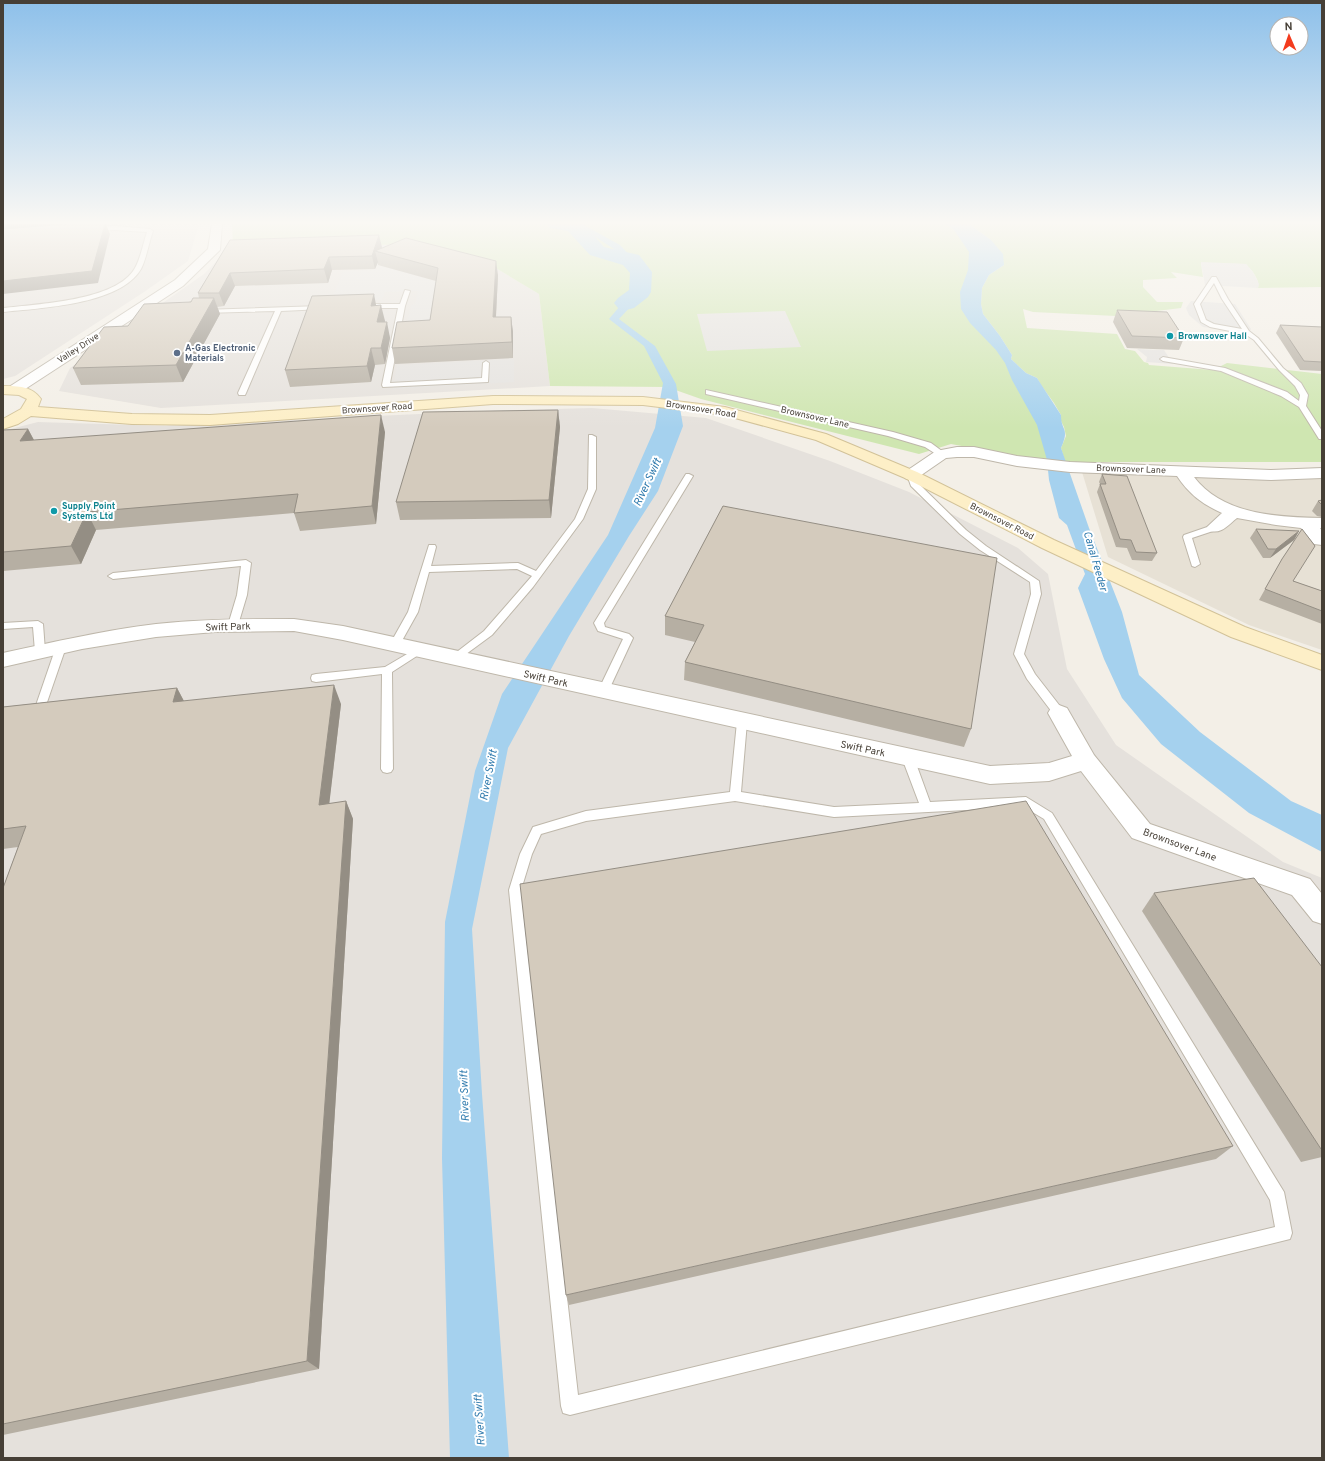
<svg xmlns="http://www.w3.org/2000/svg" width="1325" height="1461" font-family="Overpass,sans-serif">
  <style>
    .residential { fill: #e7e1d5 }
    .industrial { fill: #e5e1dc }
    .green { fill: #cfe6b1 }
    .parking { fill: #e4e2df }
    .water { fill: #a5d1ee }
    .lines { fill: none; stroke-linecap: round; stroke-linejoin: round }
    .river { fill: #a5d1ee; fill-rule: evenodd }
    .lane-casing { stroke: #beb7aa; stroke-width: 2 }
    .street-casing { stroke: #beb7aa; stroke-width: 2 }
    .secondary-casing { stroke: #d2c298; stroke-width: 2 }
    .lane { fill: #fff; fill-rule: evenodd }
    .street { fill: #fff; fill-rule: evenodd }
    .secondary { fill: #fdefc7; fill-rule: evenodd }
    .wall { fill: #b6afa3 }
    .shaded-wall { fill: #948e84 }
    .building { fill: #d4cbbd; stroke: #948e84 }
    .culture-dot { fill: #0f9aa8; stroke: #fff; stroke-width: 1.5 }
    .service-dot { fill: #5c6f8a; stroke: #fff; stroke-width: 1.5 }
    .labels { text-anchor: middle; stroke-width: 4; stroke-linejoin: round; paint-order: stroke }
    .far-culture-label { font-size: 9px; font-weight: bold; fill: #0d838f; stroke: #fff; text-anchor: start }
    .far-street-label { font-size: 9px; fill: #463f36; stroke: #fff }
    .far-service-label { font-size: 9px; font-weight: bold; fill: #4e5e75; stroke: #fff; text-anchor: start }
    .street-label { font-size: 10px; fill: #463f36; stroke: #fff }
    .water-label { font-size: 11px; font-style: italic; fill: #327cae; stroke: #fff }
  </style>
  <rect width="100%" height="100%" fill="#f3efe7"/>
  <path class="residential" d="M 1082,472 L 1127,475 L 1299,480 L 1322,478 L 1322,650 L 1249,625 L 1108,557 Z"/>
  <g class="industrial">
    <path d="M 3,224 L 199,224 L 188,261 L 144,292 L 15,376 L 3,379 Z"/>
    <path d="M 233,244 L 415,245 L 489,264 L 539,294 L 550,386 L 161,408 L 59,391 L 70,368 L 204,274 Z"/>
    <path d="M 592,408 L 706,418 L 830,461 L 909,492 L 1018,548 L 1048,574 L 1067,669 L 1116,745 L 1283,862 L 1322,878 L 1322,1458 L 3,1458 L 3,431 L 38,422 L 166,426 L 483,411 Z"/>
  </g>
  <g class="green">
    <path d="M 232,224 L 958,224 L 977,242 L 972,303 L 1049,424 L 1051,461 L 1015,456 L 951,444 L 919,454 L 701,399 L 667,387 L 550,386 L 539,294 L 489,264 L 415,245 L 233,244 Z"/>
    <path d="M 969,224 L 1322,224 L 1322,287 L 1258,288 C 1260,279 1252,271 1246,264 L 1201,263 L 1203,277 L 1171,272 L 1177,278 L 1143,280 L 1143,287 L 1157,302 L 1183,302 L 1181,308 L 1116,316 L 1033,312 L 1023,309 L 1027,328 L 1117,334 L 1125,349 L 1135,351 L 1144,362 L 1148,363 L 1149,365 L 1213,370 L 1227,363 L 1322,374 L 1322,462 L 1065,462 L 1061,448 L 1066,436 L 1064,427 L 1061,421 L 1061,415 L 1054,403 L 1041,385 L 1037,378 L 1026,373 L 1011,359 L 1012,355 L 1000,336 L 983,314 L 981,304 L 982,288 L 989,275 L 1004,265 L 991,240 Z"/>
  </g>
  <g class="parking">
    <path d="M 1201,262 L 1246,264 L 1253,272 L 1259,284 L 1258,288 L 1205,285 Z"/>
    <path d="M 384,267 L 445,284 L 433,290 L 437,290 L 429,334 L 404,335 L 411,305 L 415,304 L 418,291 L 385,292 L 382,300 L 331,302 L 343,271 L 375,270 Z"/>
    <path d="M 1191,301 L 1235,304 L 1251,329 L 1249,333 L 1203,327 L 1189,315 L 1186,308 Z"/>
    <path d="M 785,311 L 801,347 L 707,351 L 697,314 Z"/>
    <path d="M 1137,349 L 1164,350 L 1173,364 L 1146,362 L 1147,357 Z"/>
    <path d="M 514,359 L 514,382 L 393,389 L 397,365 Z"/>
  </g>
  <g class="water">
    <path d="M 565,224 L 582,224 L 620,245 L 641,268 L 647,289 L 619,319 L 655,346 L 676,384 L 683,426 L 658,491 L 629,536 L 569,636 L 508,748 L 472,929 L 482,1094 L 509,1458 L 450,1458 L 442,1158 L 445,922 L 475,771 L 502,694 L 608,535 L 655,428 L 663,383 L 644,346 L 609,319 L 625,300 L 638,288 L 636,271 L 626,257 L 579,226 Z"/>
    <path d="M 946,224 L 969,224 L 991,240 L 1003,254 L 1004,265 L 989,275 L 982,288 L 981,304 L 983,314 L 1000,336 L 1012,355 L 1011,359 L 1026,373 L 1037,378 L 1061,415 C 1061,432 1070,427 1061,448 L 1089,528 L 1122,612 L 1139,675 L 1200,732 L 1291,801 L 1322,815 L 1322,852 L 1249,813 L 1161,744 L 1122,698 L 1104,659 L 1078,588 L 1085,574 L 1067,525 L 1059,518 L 1049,480 L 1047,460 L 1037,425 L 1012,380 L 1005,363 L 996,350 L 970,323 L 961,309 L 960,292 L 968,270 L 969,252 L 954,230 Z"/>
  </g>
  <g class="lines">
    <path class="river" d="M 547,224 L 584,224 L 604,247 L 639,255 L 652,272 L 651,292 L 648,297 L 634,308 L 626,310 L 618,308 L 614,303 L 618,298 L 629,290 L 630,273 L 623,265 L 590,255 L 568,231 L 550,228 Z"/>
    <g class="lane-casing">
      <g id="lane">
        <path d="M 115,226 L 150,229 L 153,231 C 149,242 146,260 141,269 C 120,305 40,308 3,312 L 3,308 C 37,304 117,301 135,268 C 141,257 143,244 147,232 L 115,230 L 93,231 L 90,229 L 93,227 Z"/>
        <path d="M 1212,277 L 1216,277 L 1228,299 L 1249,331 L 1258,338 L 1283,368 L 1301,383 L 1308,395 L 1306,406 L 1322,431 L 1322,439 L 1319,439 L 1299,407 L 1281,396 L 1221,371 L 1163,361 L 1160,359 L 1163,357 L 1225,368 L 1287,392 L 1299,401 L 1300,395 L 1295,386 L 1279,370 L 1254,340 L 1245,334 L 1210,327 L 1201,322 L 1194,304 ZM 1214,283 L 1222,299 L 1242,329 L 1214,324 L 1206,320 L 1200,304 Z"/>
        <path d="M 405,290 L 410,291 L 405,306 L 390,383 L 482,378 L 483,363 L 486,361 L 489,363 L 488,382 L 383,387 L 382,385 L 398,308 L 366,308 L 363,306 L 366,304 L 400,304 Z"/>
        <path d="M 321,306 L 323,307 L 323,309 L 281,311 L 246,393 L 245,395 L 239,395 L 238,393 L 275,311 L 204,313 L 202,312 L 202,310 Z"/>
        <path d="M 706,390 L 893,432 L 931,443 L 946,454 L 945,456 L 939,456 L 925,447 L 888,436 L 706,394 Z"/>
        <path d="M 589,435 L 592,435 L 596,437 L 596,489 L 583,519 L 533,587 L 492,635 L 458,660 L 454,661 L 449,658 L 484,631 L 532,576 L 517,569 L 429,572 L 418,612 L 399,646 L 391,646 L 390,644 L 408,612 L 429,545 L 435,545 L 436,547 L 431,566 L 518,563 L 536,571 L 575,519 L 588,489 Z"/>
        <path d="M 908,473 L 914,473 L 918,483 L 966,530 L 986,546 L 1039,581 L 1041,594 L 1024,654 L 1035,674 L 1063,710 L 1064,713 L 1063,716 L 1055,716 L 1027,679 L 1014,654 L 1031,594 L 1030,582 L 980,550 L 960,534 L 911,486 L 907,475 Z"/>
        <path d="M 686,474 L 689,474 L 693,476 L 604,623 L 605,627 L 629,634 L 633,638 L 607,694 L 599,694 L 598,691 L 623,639 L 598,631 L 594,623 Z"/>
        <path d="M 1216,524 L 1220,527 L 1219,529 L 1192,538 L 1200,564 L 1195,567 L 1192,566 L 1183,537 L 1184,535 Z"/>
        <path d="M 246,560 L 251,563 L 247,595 L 238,625 L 233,628 L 228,625 L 237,595 L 241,566 L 113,579 L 108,576 L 113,573 Z"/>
        <path d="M 38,621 L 43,624 L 45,651 L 40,654 L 35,651 L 33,627 L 3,629 L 3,623 Z"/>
        <path d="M 61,644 L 66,647 L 44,711 L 43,714 L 35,714 L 34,711 L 56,647 Z"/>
        <path d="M 419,647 L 424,650 L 423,652 L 392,672 L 393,769 L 391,772 L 387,773 L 383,772 L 381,769 L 382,674 L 316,682 L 312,681 L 311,678 L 312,675 L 316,674 L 385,667 Z"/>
        <path d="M 742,718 L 746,719 L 747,722 L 741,792 L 834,807 L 919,803 L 902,758 L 904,755 L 908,754 L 912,755 L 914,758 L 930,802 L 1026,797 L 1052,813 L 1284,1192 L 1292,1233 L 1290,1239 L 570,1415 L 563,1413 L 561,1406 L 509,890 L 520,854 L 533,827 L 586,811 L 730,792 L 737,722 L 738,719 ZM 735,801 L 834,817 L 1024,807 L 1044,819 L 1270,1200 L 1275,1227 L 578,1395 L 521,890 L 532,854 L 541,834 L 586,821 Z"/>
      </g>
    </g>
    <g class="street-casing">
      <g id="street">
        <path d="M 212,224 L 222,224 L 220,250 L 183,286 L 19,393 L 14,394 L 9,393 L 7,390 L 9,387 L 175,280 L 208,249 Z"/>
        <path d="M 957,447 L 974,447 L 1017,456 L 1070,462 L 1271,470 L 1322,468 L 1322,478 L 1271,480 L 1194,477 C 1223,515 1278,517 1322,518 L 1322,528 L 1320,528 L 1322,531 L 1322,545 L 1314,544 L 1301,528 L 1276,525 L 1237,518 C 1228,525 1222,534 1210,531 L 1207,527 L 1222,513 C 1202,504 1189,494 1177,476 L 1070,472 L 1017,466 L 974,457 L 957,457 L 946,458 L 917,478 L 911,480 L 905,478 L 903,475 L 905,472 L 936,451 Z"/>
        <path d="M 294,619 L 343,626 L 990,766 L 1049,763 L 1072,756 L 1048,713 L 1051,708 L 1059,705 L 1067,708 L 1094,755 L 1150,824 L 1310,879 L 1322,894 L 1322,924 L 1313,921 L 1292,895 L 1132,838 L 1081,771 L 1049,781 L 990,784 L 343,640 L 294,631 L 215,632 L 156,637 L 82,649 L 3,667 L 3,653 C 54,642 105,630 156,624 C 202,619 248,619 294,619 Z"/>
      </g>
    </g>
    <g class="secondary-casing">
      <path id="secondary" d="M 3,386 C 18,386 32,386 41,399 L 38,407 L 132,414 L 210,415 L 493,396 L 643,397 L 725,407 L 826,434 L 917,472 L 1054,540 L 1245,627 L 1322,655 L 1322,670 L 1231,637 L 1042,548 L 905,478 L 816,440 L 724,415 L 643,405 L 493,404 L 210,425 L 132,424 L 31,416 L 18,424 L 3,429 L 3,419 L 21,409 L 27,399 L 19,395 L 3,394 Z"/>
    </g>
    <use href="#lane" class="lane"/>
    <use href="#street" class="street"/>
    <use href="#secondary" class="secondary"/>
  </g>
  <g class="wall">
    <path d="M 230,240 L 382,247 L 382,249 L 498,275 L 496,317 L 511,317 L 513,332 L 513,358 L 395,364 L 392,348 L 430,320 L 436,281 L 378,265 L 378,262 L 375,269 L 332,270 L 328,283 L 235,286 L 224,306 L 217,307 L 220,314 L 183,382 L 81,385 L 73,368 L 128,326 L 199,298 L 198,293 Z"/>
    <path d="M 376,305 L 385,321 L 390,338 L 385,364 L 375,365 L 371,382 L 290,387 L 285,370 Z"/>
    <path d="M 1117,310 L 1184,338 L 1179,350 L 1127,348 L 1113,322 Z"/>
    <path d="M 1280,325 L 1322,327 L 1322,371 L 1300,370 L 1276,333 Z"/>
    <path d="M 558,410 L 560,427 L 551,518 L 400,520 L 396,502 Z"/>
    <path d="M 28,429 L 34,440 L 385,432 L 376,524 L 300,531 L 294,513 L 96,530 L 81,564 L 3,571 L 3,430 Z"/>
    <path d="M 1102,474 L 1157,553 L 1152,561 L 1132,560 L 1127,548 L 1116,547 L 1097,492 L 1100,484 L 1099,482 Z"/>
    <path d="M 1322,500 L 1322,517 L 1317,516 L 1312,511 L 1318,501 Z"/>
    <path d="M 723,506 L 971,729 L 964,747 L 684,680 L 685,662 L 695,642 L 665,635 L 665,616 Z"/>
    <path d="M 1256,529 L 1299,531 L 1294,540 L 1270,558 L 1263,558 L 1250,538 Z"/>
    <path d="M 1282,559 L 1293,581 L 1322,591 L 1322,624 L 1259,600 Z"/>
    <path d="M 177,688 L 184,701 L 341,704 L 329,804 L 346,801 L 353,819 L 319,1369 L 3,1435 L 3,888 L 18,847 L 3,849 L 3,707 Z"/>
    <path d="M 1154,893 L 1322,967 L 1322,1157 L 1301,1162 L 1142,911 Z"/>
    <path d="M 1233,1146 L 1216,1159 L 569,1305 L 566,1295 Z"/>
  </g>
  <g class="shaded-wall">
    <path d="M 3,224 L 73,224 L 3,234 Z"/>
    <path d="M 105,224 L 106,224 L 110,234 L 98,283 L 3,294 L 3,281 Z"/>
    <path d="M 379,235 L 382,247 L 380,253 L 375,251 L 378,262 L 375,269 L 372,256 Z"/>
    <path d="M 329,257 L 332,270 L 328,283 L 324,269 Z"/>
    <path d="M 496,261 L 498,275 L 495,333 L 493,317 Z"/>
    <path d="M 230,273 L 235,286 L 224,306 L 219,293 Z"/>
    <path d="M 374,294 L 377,310 L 371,306 Z"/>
    <path d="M 214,298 L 220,314 L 183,382 L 176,365 Z"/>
    <path d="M 381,305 L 385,321 L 381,338 L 377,322 Z"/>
    <path d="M 511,317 L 513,332 L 513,358 L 512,342 Z"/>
    <path d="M 387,322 L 390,338 L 385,364 L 381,348 Z"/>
    <path d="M 371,348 L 375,365 L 371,382 L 367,366 Z"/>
    <path d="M 558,410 L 560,427 L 551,518 L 549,500 Z"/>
    <path d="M 381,415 L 385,432 L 376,524 L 372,506 Z"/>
    <path d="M 28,429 L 37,446 L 20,441 Z"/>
    <path d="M 87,512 L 96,530 L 81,564 L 71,546 Z"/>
    <path d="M 1299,531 L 1294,540 L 1270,558 L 1276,549 Z"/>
    <path d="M 334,685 L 341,704 L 327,823 L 319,805 Z"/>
    <path d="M 177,688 L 187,707 L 173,702 Z"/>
    <path d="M 346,801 L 353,819 L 319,1369 L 307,1361 Z"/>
  </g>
  <g class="building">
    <path d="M 67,224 L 105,224 L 92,271 L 3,281 L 3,229 Z"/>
    <path d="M 379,235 L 372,256 L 329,257 L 324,269 L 230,273 L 219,293 L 198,293 L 230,240 Z"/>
    <path d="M 406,238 L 496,261 L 493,317 L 511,317 L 512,342 L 392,348 L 397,322 L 430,320 L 438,268 L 375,251 Z"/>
    <path d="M 374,294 L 371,306 L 381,305 L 377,322 L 387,322 L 381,348 L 371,348 L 367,366 L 285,370 L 312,296 Z"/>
    <path d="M 193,298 L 214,298 L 176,365 L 73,368 L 104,327 L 128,326 L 144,304 L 191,302 Z"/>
    <path d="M 1117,310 L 1167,312 L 1184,338 L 1132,336 Z"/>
    <path d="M 1280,325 L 1322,327 L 1322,362 L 1304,361 Z"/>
    <path d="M 558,410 L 549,500 L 396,502 L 423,412 Z"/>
    <path d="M 381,415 L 372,506 L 294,513 L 298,494 L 87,512 L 71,546 L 3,552 L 3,430 L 28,429 L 20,441 Z"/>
    <path d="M 1102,474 L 1127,476 L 1157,553 L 1136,552 L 1131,540 L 1120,539 L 1100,484 L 1106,484 Z"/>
    <path d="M 1322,500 L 1322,505 L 1318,501 Z"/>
    <path d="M 723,506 L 997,558 L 971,729 L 685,662 L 704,625 L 665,616 Z"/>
    <path d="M 1256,529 L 1299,531 L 1276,549 L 1268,549 Z"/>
    <path d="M 1302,529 L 1315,546 L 1293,581 L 1322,591 L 1322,611 L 1265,589 L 1282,559 Z"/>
    <path d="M 334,685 L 319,805 L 346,801 L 307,1361 L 3,1424 L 3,888 L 26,826 L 3,829 L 3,707 L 177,688 L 173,702 Z"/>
    <path d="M 1026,801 L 1233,1146 L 566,1295 L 520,884 Z"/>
    <path d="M 1254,878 L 1322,967 L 1322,1149 L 1321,1149 L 1154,893 Z"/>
  </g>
  <linearGradient id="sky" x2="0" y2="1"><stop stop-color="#8dc0ea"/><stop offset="0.52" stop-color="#faf8f4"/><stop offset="1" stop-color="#faf8f4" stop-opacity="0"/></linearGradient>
  <rect width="1325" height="428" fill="url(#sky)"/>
  <g class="culture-dot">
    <circle cx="1170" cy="336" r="4"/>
    <circle cx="54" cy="511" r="4"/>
  </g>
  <circle class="service-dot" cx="177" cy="353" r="4"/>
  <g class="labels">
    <g class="far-culture-label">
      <text x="1178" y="339">Brownsover Hall</text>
      <text x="62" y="509">Supply Point<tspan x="62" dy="10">Systems Ltd</tspan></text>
    </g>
    <g class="far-street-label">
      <text transform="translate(78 348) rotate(-33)" y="3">Valley Drive</text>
      <text transform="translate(377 408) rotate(-4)" y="3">Brownsover Road</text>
      <text transform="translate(701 409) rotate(9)" y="3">Brownsover Road</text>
      <text transform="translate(815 417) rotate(13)" y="3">Brownsover Lane</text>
      <text transform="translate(1131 469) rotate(2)" y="3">Brownsover Lane</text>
      <text transform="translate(1002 521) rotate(27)" y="3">Brownsover Road</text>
    </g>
    <g class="far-service-label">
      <text x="185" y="351">A-Gas Electronic<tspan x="185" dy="10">Materials</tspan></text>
    </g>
    <g class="street-label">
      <text transform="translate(228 626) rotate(-2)" y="4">Swift Park</text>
      <text transform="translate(546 678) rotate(13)" y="4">Swift Park</text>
      <text transform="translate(863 748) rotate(12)" y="4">Swift Park</text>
      <text transform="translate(1180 844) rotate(20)" y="4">Brownsover Lane</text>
    </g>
    <g class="water-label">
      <text transform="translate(647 482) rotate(-65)" y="4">River Swift</text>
      <text transform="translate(1096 561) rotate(74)" y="4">Canal Feeder</text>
      <text transform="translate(488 775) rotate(-79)" y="4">River Swift</text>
      <text transform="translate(464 1096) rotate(-92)" y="4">River Swift</text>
      <text transform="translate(479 1420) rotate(-94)" y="4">River Swift</text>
    </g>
  </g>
  <rect width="1325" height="1461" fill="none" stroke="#463f36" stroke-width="8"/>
  <g transform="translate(1289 36) rotate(358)"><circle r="19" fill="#ffffff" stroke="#b5b2af"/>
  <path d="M0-3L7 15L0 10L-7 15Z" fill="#f33b1e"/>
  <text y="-6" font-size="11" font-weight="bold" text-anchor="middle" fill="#463f36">N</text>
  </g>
</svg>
